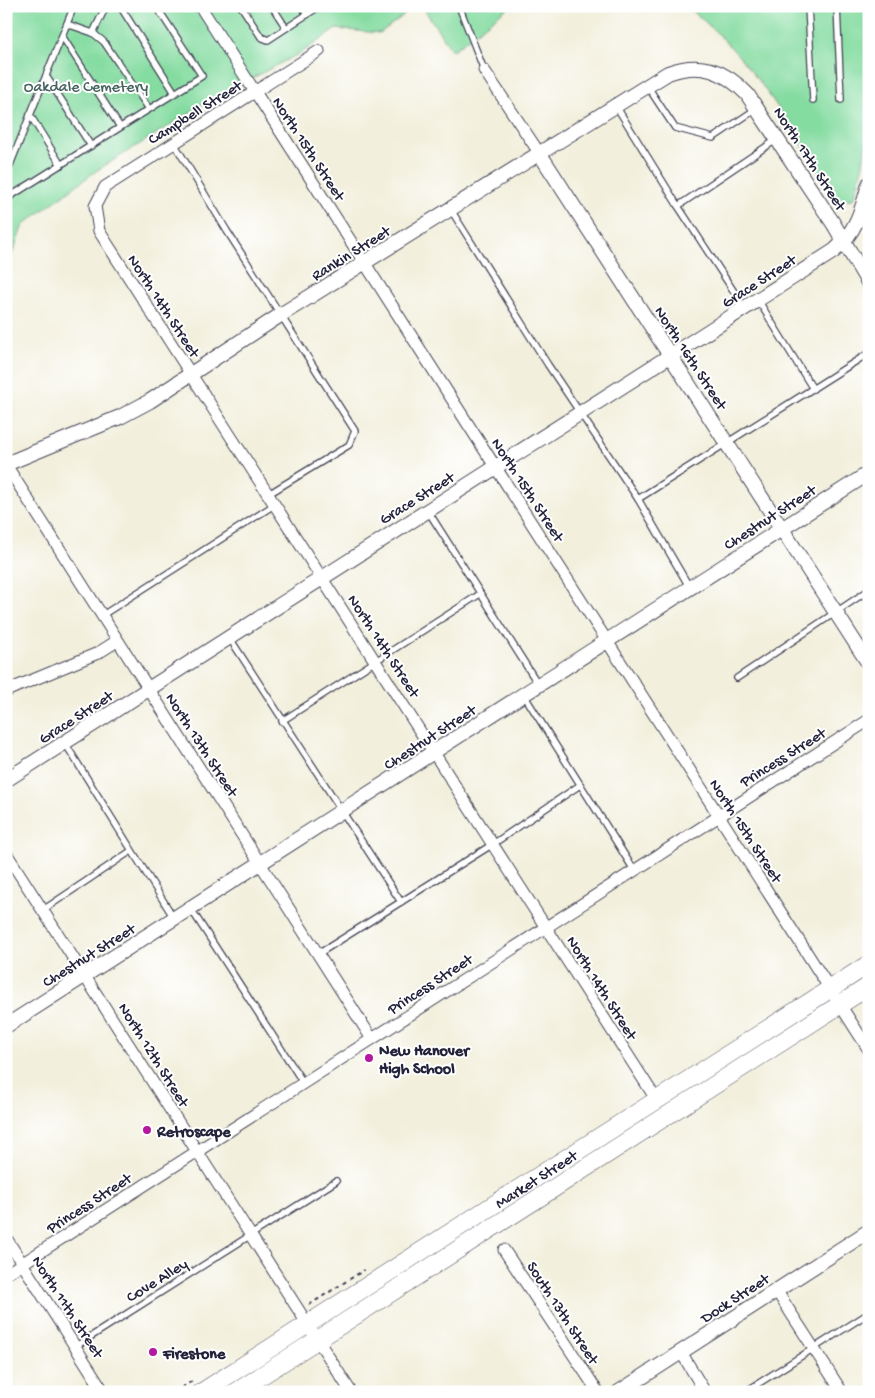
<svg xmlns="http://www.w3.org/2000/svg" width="875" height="1398" font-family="'Gochi Hand',sans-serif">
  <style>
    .green { fill: #85dca1; stroke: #547f6e }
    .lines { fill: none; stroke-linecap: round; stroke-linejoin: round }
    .service-casing { stroke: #414153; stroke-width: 8 }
    .minor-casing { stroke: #414153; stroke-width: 13 }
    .tertiary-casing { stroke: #414153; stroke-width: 16 }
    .primary-casing { stroke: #414153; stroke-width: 19 }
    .path { stroke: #414153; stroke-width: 2; stroke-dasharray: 4 4; stroke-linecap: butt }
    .service { stroke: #fff; stroke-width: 5.5 }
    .minor { stroke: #fff; stroke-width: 11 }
    .tertiary { stroke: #fff; stroke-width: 14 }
    .primary { stroke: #fff; stroke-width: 18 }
    .poi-dot { fill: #b5179e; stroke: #fff; stroke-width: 2 }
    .labels { text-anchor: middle; stroke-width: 4; stroke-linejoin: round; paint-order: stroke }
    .park-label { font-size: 16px; fill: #45635f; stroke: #fff }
    .street-label { font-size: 16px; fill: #22223b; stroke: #fff }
    .poi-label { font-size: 16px; font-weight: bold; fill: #22223b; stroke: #fff; text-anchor: start }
  </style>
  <rect width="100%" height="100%" fill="#fff"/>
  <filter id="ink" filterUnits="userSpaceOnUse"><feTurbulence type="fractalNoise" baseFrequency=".02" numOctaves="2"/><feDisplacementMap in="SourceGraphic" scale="10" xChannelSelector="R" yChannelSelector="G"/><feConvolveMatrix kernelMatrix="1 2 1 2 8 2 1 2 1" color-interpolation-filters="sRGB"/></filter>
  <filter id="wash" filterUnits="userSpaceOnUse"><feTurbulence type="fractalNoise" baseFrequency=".0096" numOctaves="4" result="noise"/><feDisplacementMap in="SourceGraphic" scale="20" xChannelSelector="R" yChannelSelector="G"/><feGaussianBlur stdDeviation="1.12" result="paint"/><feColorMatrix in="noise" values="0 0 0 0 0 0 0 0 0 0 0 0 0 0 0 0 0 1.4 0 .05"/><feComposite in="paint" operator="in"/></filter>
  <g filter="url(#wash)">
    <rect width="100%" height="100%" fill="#f2efdc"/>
    <g class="green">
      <path d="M 6,6 L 416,6 L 380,33 L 336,29 L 304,51 L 211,100 L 96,171 L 23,225 L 6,271 Z"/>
      <path d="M 422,6 L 510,6 L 452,51 Z"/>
      <path d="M 686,6 L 869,6 C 869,67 875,142 853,199 L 837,201 C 793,131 753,57 686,6 Z"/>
    </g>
  </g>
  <g filter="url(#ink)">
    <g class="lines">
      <g class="service-casing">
        <g id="service">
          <path d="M 120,6 L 175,93"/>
          <path d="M 241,6 L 261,37 L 268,40 L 320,6"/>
          <path d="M 272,6 L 286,28"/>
          <path d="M 302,6 L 307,15"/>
          <path d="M 459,6 L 484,70"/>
          <path d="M 808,6 L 813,100"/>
          <path d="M 837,6 L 841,100"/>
          <path d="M 67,24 L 93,33 L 104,42 L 149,109"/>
          <path d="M 93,33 L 106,6"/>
          <path d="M 62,36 L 120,127"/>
          <path d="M 46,76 L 91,146"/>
          <path d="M 648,87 L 675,128 L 713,138 L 756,109"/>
          <path d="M 616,106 L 678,206 L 744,307"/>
          <path d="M 30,115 L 61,165"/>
          <path d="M 174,143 L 227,231 L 355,431 L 349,445 L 267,495"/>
          <path d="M 6,175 L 74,6"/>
          <path d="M 6,199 L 202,76 L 156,6"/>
          <path d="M 678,206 L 776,140"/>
          <path d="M 451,210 L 548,365 L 638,499 L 690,588"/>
          <path d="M 758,300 L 813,389"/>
          <path d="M 638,499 L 869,353"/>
          <path d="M 428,511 L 538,684"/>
          <path d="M 101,616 L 274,505"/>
          <path d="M 229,637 L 401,902"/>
          <path d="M 737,678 L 869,590"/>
          <path d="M 524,695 L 634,870"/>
          <path d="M 282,721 L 480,594"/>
          <path d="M 65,743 L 174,918"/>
          <path d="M 191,909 L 304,1084"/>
          <path d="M 43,910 L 131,851"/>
          <path d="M 318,954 L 493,844 L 580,785"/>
          <path d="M 76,1346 L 336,1181"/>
          <path d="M 745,1392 L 869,1313"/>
        </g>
      </g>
      <g class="minor-casing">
        <g id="minor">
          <path d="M 200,6 L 869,1050"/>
          <path d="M 319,51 L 105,187 L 95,206 L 99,231 L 656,1099"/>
          <path d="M 484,70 L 540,154"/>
          <path d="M 6,465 L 372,1039"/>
          <path d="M 6,691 L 98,653 L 117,641"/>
          <path d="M 6,853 L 351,1392"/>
          <path d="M 6,1238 L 104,1392"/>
          <path d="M 504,1250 L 598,1392"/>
          <path d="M 6,1274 L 869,720"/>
          <path d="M 776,1290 L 842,1392"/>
          <path d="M 681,1352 L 705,1392"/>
        </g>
      </g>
      <g class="tertiary-casing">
        <g id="tertiary">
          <path d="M 540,154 L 869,664"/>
          <path d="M 6,464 L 120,417 L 150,401 L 282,314 L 668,73 C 700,61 724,70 747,94 L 833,223 L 869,284"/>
          <path d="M 6,780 L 834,251 C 855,233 862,211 869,184"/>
          <path d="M 6,1026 L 869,473"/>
          <path d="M 619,1392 L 869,1231"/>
        </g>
      </g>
      <g class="primary-casing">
        <g id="primary">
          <path id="s1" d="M 202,1392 L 869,964"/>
          <path d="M 236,1392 L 869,986"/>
        </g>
      </g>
      <g class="path">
        <path d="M 309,1305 L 364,1270"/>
        <path d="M 175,1392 L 192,1381"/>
      </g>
      <use href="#service" class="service"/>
      <use href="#minor" class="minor"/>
      <use href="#tertiary" class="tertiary"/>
      <use href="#primary" class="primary"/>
    </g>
  </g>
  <g class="poi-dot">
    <circle cx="369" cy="1058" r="5"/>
    <circle cx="147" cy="1130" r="5"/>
    <circle cx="153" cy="1352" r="5"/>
  </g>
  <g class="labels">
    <g class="park-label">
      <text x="86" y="91">Oakdale Cemetery</text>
    </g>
    <g class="street-label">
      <text transform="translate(194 111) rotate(-32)" y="6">Campbell Street</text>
      <text transform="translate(310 148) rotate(57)" y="6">North 15th Street</text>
      <text transform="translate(811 158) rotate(57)" y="6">North 17th Street</text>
      <text transform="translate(350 252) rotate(-32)" y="6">Rankin Street</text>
      <text transform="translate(758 280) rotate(-33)" y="6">Grace Street</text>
      <text transform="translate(165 305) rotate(57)" y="6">North 14th Street</text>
      <text transform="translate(692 357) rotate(57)" y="6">North 16th Street</text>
      <text transform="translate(529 489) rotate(57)" y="6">North 15th Street</text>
      <text transform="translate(416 497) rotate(-32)" y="6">Grace Street</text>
      <text transform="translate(769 516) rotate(-33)" y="6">Chestnut Street</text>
      <text transform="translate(385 645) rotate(57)" y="6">North 14th Street</text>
      <text transform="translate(75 716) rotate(-33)" y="6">Grace Street</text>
      <text transform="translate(429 736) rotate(-33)" y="6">Chestnut Street</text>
      <text transform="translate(203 744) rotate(57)" y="6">North 13th Street</text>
      <text transform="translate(782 756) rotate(-32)" y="6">Princess Street</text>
      <text transform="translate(747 830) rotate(57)" y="6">North 15th Street</text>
      <text transform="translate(88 954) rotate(-32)" y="6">Chestnut Street</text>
      <text transform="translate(429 983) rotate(-33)" y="6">Princess Street</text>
      <text transform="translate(603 987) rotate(58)" y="6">North 14th Street</text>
      <text transform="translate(155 1054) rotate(58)" y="6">North 12th Street</text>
      <text dy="6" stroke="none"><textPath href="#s1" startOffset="396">Market Street</textPath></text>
      <text transform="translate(88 1202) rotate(-33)" y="6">Princess Street</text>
      <text transform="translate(156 1279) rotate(-32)" y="6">Cove Alley</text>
      <text transform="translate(734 1297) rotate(-33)" y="6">Dock Street</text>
      <text transform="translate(69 1306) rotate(57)" y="6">North 11th Street</text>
      <text transform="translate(564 1312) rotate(57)" y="6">South 13th Street</text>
    </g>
    <g class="poi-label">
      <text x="379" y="1055">New Hanover<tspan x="379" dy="18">High School</tspan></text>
      <text x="157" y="1136">Retroscape</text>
      <text x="163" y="1358">Firestone</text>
    </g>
  </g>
  <rect width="875" height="1398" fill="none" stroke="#fff" stroke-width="25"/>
</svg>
